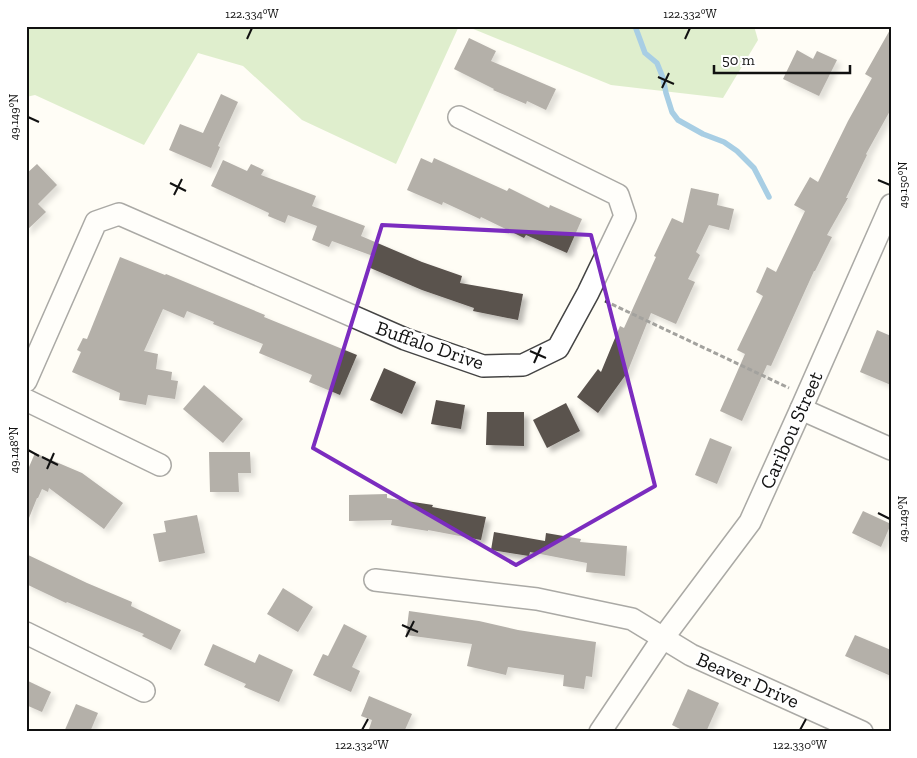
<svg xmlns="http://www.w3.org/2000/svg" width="917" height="758" font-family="'Zilla Slab',serif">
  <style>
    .forest { fill: #b9dc9c }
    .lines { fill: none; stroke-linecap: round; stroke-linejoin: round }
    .stream { stroke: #3f96cf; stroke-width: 5.5 }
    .building { fill: #5a524d; filter: url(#shadow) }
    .street-casing { stroke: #444; stroke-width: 24 }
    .path { stroke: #333; stroke-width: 3; stroke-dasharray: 5 2.5; stroke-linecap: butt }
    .street { stroke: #fff; stroke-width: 21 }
    .marked { fill: none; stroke: #7b2cbf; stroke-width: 4; stroke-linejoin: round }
    .ticks { fill: none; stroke: #111; stroke-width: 2 }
    .labels { text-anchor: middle; stroke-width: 5; stroke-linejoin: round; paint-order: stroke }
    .street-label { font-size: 20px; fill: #111; stroke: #fff }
    .neatline { fill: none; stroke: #111; stroke-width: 2 }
    .ticks-label { font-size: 12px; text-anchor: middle; fill: #111 }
  </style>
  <defs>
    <filter id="shadow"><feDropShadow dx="4.5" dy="4.5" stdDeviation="2.5" flood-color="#0004"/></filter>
  </defs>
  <rect width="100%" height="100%" fill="#fffdf5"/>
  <g class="forest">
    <path d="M 26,26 L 459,26 L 396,164 L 302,120 L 243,66 L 198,53 L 144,145 L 35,95 L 26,97 Z"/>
    <path d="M 466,26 L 754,26 L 758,40 L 723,98 L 611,85 Z"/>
  </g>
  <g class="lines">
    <path class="stream" d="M 635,26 L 645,53 L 657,63 L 663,78 L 666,93 L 672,112 L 678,120 L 703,134 L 724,142 L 737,151 L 754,168 L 769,197"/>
  </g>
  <g class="building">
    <path d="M 891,28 L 891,109 L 866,154 L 867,155 L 846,198 L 848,198 L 827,235 L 832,237 L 815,271 L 814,271 L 771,366 L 767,365 L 742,421 L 720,411 L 745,354 L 737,350 L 763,296 L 756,292 L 767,267 L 776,272 L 805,211 L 794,205 L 810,177 L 818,182 L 848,121 L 872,78 L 865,74 Z"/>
    <path d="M 469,38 L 496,51 L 491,61 L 556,89 L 546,110 L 527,101 L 526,104 L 493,90 L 494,89 L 454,69 Z"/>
    <path d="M 797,50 L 813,59 L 817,51 L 837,60 L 819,96 L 783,79 Z"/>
    <path d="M 221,94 L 238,102 L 218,146 L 220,147 L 211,168 L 169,150 L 180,124 L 203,133 Z"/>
    <path d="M 421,158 L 432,163 L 434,158 L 507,191 L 509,188 L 549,208 L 550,205 L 582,219 L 567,253 L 526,235 L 524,238 L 481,217 L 480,219 L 443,202 L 442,205 L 407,190 Z"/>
    <path d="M 223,160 L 247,171 L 251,164 L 264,170 L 261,175 L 316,196 L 312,206 L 365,226 L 361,236 L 422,262 L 462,276 L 460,283 L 523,294 L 518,320 L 473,311 L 474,308 L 422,290 L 368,267 L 373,256 L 332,241 L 329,247 L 312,240 L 317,226 L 288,215 L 285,223 L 268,216 L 269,213 L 211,186 Z"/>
    <path d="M 37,164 L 57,185 L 38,204 L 46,212 L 26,231 L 26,174 Z"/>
    <path d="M 691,188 L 719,194 L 717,205 L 734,209 L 729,230 L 709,225 L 696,252 L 700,255 L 688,279 L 695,282 L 676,324 L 651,313 L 627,373 L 598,413 L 577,397 L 598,369 L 601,372 L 620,326 L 624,328 L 656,257 L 654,256 L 672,218 L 683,223 Z"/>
    <path d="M 120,257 L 165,275 L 166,274 L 265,315 L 264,317 L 357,355 L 340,395 L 309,382 L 312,375 L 259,353 L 263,344 L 213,324 L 214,322 L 187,311 L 184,318 L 163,309 L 144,351 L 158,354 L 156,369 L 172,372 L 171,380 L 178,381 L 175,399 L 148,395 L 146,405 L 119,400 L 120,393 L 72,372 L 81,352 L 77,350 L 83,338 L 87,339 Z"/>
    <path d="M 877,330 L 891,336 L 891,385 L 860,372 Z"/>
    <path d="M 384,368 L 416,382 L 402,414 L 370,400 Z"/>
    <path d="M 204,385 L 243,419 L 223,443 L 183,409 Z"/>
    <path d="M 436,400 L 465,405 L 461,429 L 431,424 Z"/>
    <path d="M 566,403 L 580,431 L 547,448 L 533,420 Z"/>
    <path d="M 487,412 L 524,412 L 524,446 L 486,445 Z"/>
    <path d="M 710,438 L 732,447 L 717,484 L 695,475 Z"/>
    <path d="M 209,452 L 250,452 L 251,473 L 238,473 L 239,492 L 210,492 Z"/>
    <path d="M 35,453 L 82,473 L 123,503 L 104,529 L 49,488 L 48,492 L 42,489 L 38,498 L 37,498 L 27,523 L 26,523 L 26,474 Z"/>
    <path d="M 387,494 L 387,498 L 433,505 L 432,507 L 486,517 L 481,540 L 428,530 L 428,531 L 391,525 L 392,520 L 349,521 L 349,495 Z"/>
    <path d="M 863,511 L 891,524 L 881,547 L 852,533 Z"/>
    <path d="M 197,515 L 205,553 L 159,562 L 153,534 L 166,532 L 164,521 Z"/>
    <path d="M 494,532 L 545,541 L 546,533 L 581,539 L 580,542 L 627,546 L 625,576 L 586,572 L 587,563 L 530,552 L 529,556 L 491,550 Z"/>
    <path d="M 26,554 L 87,583 L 132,602 L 131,606 L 181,630 L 171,650 L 142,636 L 144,634 L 67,602 L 66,603 L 26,584 Z"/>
    <path d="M 283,588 L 313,607 L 298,632 L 267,614 Z"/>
    <path d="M 409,611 L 479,621 L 518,630 L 596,642 L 592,677 L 586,676 L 584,689 L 563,686 L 564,675 L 508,667 L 506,675 L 467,666 L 472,644 L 406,635 Z"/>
    <path d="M 344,624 L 367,636 L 352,667 L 360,671 L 351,692 L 313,675 L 323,654 L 328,656 Z"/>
    <path d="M 855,635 L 891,650 L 891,676 L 845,656 Z"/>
    <path d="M 213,644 L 255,663 L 259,654 L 293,670 L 279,702 L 244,687 L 246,684 L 204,665 Z"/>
    <path d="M 26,680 L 51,692 L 42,712 L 26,705 Z"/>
    <path d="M 688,689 L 719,703 L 706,732 L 686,732 L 672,725 Z"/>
    <path d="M 369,696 L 412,714 L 404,732 L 368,732 L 372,720 L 361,716 Z"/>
    <path d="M 76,704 L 98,713 L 90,732 L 64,732 Z"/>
  </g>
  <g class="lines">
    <g class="street-casing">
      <g id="street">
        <path d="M 26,381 L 96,222 L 119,214 L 405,339 L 483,366 L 523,365 L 558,348 L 588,293 L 625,216 L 618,195 L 459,117"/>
        <path d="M 26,400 L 160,465"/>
        <path d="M 801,409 L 891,449"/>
        <path d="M 375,580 L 537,599 L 632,619 L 691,655 L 862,732"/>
        <path d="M 26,633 L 144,691"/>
        <path d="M 600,732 L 663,638 L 750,522 L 801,409 L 891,205"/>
      </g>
    </g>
    <path class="path" d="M 605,301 L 789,388"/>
    <use href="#street" class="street"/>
  </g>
  <path d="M0 0H917V758H0ZM 382,225 L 591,235 L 655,486 L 516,565 L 313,448 Z" fill="#fffdf5" fill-opacity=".55" fill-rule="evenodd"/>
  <path class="marked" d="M 382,225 L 591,235 L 655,486 L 516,565 L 313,448 Z"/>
  <path class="ticks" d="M 247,39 L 252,28M 685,39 L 690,28M 658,77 L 674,84M 662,88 L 669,73M 28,117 L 39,122M 878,180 L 890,185M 170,183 L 186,191M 174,195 L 182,179M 530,351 L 546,358M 534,363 L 541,347M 28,450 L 39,456M 42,457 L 58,465M 47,469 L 54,453M 878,513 L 890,519M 402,625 L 418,632M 406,637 L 414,621M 362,730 L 368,719M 800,730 L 806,719"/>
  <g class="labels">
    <g class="street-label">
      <text transform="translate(430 345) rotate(19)" y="7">Buffalo Drive</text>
      <text transform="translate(791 430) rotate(-66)" y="7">Caribou Street</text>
      <text transform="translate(748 680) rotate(24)" y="7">Beaver Drive</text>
    </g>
  </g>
  <rect width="917" height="758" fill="none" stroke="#ffffff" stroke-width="55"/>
  <path d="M714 65v8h136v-8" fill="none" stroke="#111111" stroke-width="2.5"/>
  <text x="722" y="65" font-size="15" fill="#111111" stroke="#ffffff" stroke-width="4" paint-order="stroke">50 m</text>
  <rect x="28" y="28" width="862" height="702" class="neatline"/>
  <g class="ticks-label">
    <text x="252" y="18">122.334°W</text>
    <text x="690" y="18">122.332°W</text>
    <text transform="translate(14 117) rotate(-90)" y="4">49.149°N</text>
    <text transform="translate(903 185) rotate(-90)" y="4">49.150°N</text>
    <text transform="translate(14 450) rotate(-90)" y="4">49.148°N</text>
    <text transform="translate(903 519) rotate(-90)" y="4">49.149°N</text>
    <text x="362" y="749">122.332°W</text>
    <text x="800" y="749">122.330°W</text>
  </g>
</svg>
